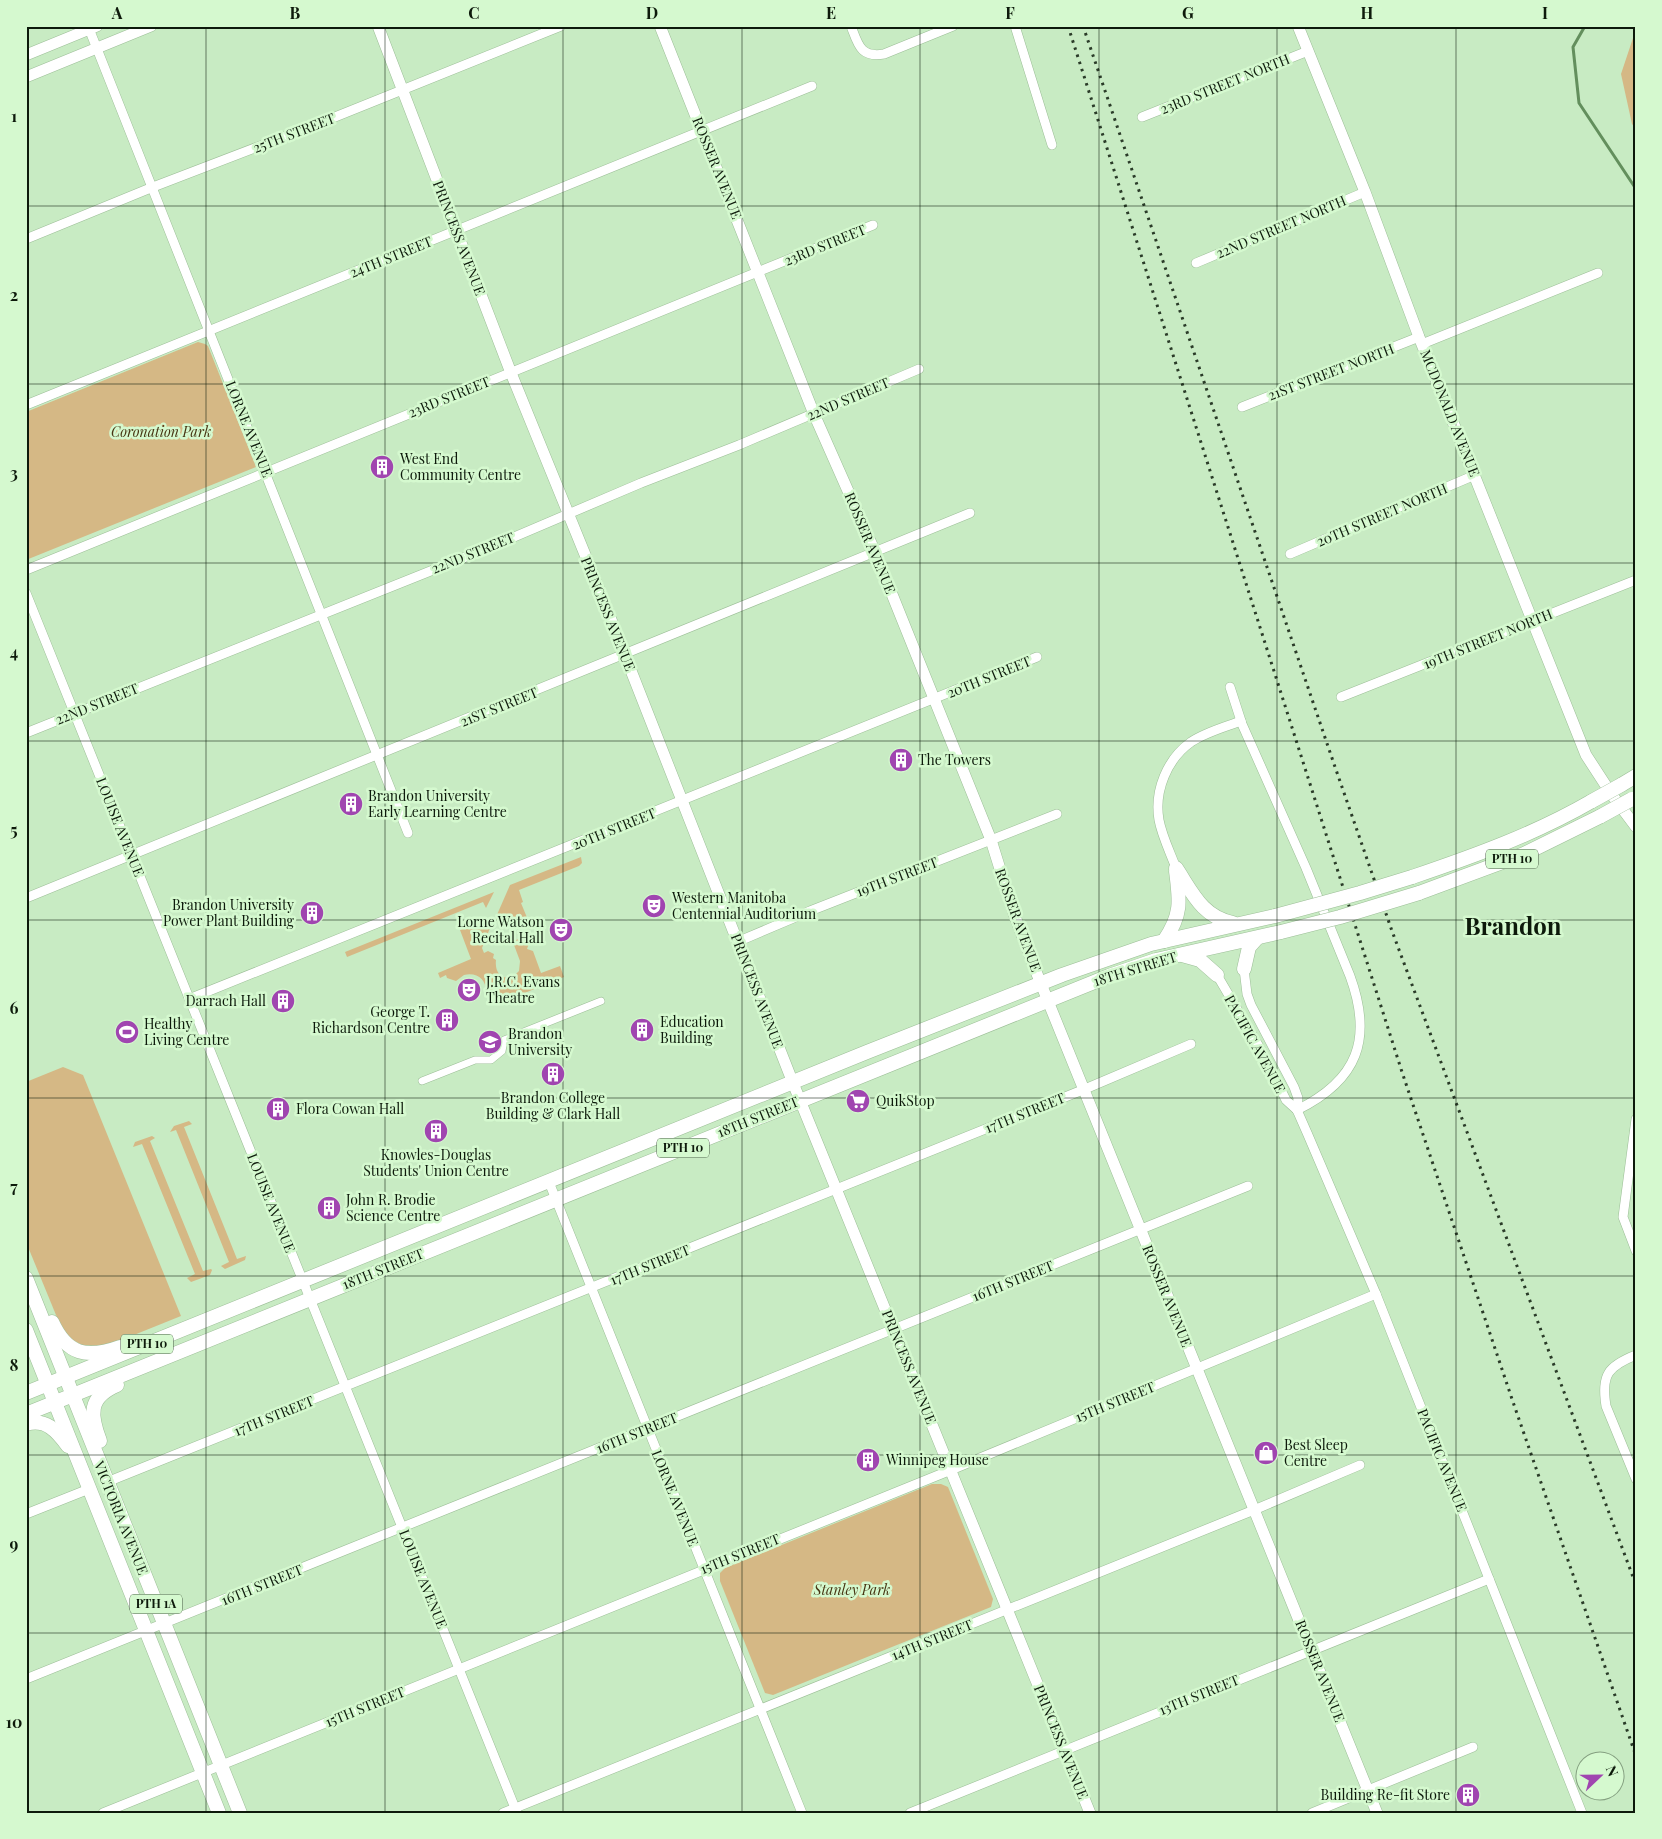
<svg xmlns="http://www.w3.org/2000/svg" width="1662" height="1839" font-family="'Playfair Display',serif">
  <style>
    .green { fill: #d5b885 }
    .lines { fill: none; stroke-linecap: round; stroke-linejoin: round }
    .stream { stroke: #638f5d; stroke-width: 3 }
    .pedestrian-casing { stroke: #9cbe97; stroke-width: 8 }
    .minor-casing { stroke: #9cbe97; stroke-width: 10 }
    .tertiary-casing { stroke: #9cbe97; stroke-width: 12 }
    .primary-casing { stroke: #9cbe97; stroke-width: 15 }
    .pedestrian { stroke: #fff; stroke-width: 7 }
    .minor { stroke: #fff; stroke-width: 9 }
    .tertiary { stroke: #fff; stroke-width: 11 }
    .primary { stroke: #fff; stroke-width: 14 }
    .rail { stroke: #2a3b28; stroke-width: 3; stroke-dasharray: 2.5 5; stroke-linecap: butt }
    .primary-bridge-casing { stroke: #9cbe97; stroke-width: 15; stroke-linecap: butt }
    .primary-bridge { stroke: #fff; stroke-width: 14 }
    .grid { fill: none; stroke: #0d1a0b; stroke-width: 1; stroke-opacity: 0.55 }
    .labels { text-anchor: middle; stroke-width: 5; stroke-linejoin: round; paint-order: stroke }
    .shield { fill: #d5f9cf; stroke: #495d46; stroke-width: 1 }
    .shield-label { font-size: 12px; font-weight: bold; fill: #0d1a0b }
    .street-label { font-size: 14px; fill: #0d1a0b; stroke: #d5f9cf }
    .park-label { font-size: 14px; font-style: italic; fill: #473513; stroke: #d5f9cf }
    .poi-label { font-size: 14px; fill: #0d1a0b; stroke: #d5f9cf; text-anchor: start }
    .town-label { font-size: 24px; font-weight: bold; fill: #0d1a0b; stroke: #d5f9cf }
    .neatline { fill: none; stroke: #0d1a0b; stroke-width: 2 }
    .grid-label { font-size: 16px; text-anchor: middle; font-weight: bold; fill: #0d1a0b }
  </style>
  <rect width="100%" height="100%" fill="#c8ebc3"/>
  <g class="green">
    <path d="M 1636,29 L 1636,129 L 1632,124 L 1621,74 Z"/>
    <path d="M 198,342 L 205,344 L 208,346 L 256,467 L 26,560 L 26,412 Z"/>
    <path d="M 581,857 L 582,863 L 579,866 L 519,890 L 523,902 L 521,903 L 528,920 L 522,923 L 520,928 L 513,929 L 497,921 L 496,917 L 510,885 Z"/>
    <path d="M 494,892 L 486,908 L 483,902 L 347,957 L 345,952 Z"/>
    <path d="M 484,919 L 492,923 L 482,948 L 484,953 L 488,951 L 494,954 L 493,958 L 496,960 C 494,976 507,984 519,971 L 520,961 L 514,945 L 517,944 L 516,940 L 526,935 L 529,943 L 527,949 L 533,951 L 541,973 L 560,966 L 564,977 L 500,1003 L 497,996 L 494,998 L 486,994 C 487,980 478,972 464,975 L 456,981 L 447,978 L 446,975 L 440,978 L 438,973 L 471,959 L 460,930 Z"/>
    <path d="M 63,1067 L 83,1075 L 181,1316 L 119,1341 L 98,1346 L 82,1345 L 71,1339 L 65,1332 L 56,1315 L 26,1242 L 26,1082 Z"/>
    <path d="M 189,1121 L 192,1124 L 184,1127 L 237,1259 L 246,1256 L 245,1260 L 225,1269 L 221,1266 L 229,1262 L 176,1130 L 170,1132 L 174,1126 Z"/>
    <path d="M 152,1136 L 155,1138 L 150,1141 L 203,1271 L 211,1269 L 212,1270 L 210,1275 L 191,1282 L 187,1278 L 195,1274 L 142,1144 L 133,1147 L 135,1142 Z"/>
    <path d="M 932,1484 L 941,1484 L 948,1487 L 993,1599 L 991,1607 L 773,1695 L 765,1693 L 720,1581 L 720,1573 L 725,1568 Z"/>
  </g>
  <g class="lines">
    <path class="stream" d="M 1585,26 L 1573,47 L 1579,103 L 1636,189"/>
    <g class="pedestrian-casing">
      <g id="pedestrian">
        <path d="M 521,1033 L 601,1001"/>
        <path d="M 422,1081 L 475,1060 L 491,1060 L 502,1051 L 504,1040 L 517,1035"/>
      </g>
    </g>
    <g class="minor-casing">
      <g id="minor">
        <path d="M 88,26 L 408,833"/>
        <path d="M 851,26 C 858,44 860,58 884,54 L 953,26"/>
        <path d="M 1015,26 L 1052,145"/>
        <path d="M 1142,117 L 1308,51"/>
        <path d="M 26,239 L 153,187 L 325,121 L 561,26"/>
        <path d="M 1196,263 L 1365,192"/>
        <path d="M 1422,344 L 1598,273"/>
        <path d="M 26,405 L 812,86"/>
        <path d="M 1242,407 L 1419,337"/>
        <path d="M 1290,554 L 1475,475"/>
        <path d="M 26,570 L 873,225"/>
        <path d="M 26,593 L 517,1813"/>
        <path d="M 1230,687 L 1242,724 L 1306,868 L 1350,976 C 1373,1039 1358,1080 1297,1110"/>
        <path d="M 1341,697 L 1636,580"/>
        <path d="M 26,733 L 493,546 L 641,483 L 739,445 L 919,369"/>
        <path d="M 1176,868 C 1170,852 1162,836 1159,820 C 1154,791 1167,759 1191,742 C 1206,732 1225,727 1241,721"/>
        <path d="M 26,898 L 970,513"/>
        <path d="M 737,942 L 810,911 L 1057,814"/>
        <path d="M 1244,969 L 1247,994 L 1251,1005 L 1294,1087 L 1298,1098 L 1297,1110"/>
        <path d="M 1217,975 L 1261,1050 L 1286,1100 L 1297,1110 L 1308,1135 L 1376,1294 L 1582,1813"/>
        <path d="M 189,999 L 1037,657"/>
        <path d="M 1636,1119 L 1623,1217 L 1636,1251"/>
        <path d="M 549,1182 L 802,1813"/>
        <path d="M 1636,1355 C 1608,1366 1601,1375 1606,1406 L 1636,1479"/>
        <path d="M 107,1482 L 1085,1089 L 1191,1044"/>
        <path d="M 26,1514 L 89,1489"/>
        <path d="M 26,1679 L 1248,1186"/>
        <path d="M 103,1813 L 951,1470 L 1376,1294"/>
        <path d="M 503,1813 L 1254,1510 L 1360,1465"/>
        <path d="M 910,1813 L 1489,1579"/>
        <path d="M 1312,1813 L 1473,1747"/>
      </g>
    </g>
    <g class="tertiary-casing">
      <g id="tertiary">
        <path d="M 378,26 L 511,373 L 597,584 L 793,1083 L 1090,1813"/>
        <path d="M 660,26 L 814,414 L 875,552 L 991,840 L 1014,914 L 1035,969 L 1377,1813"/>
        <path d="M 1298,26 L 1365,192 L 1419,337 L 1586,755 L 1612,795 L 1636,827"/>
        <path d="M 26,55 L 97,26"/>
        <path d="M 26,77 L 151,26"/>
      </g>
    </g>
    <g class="primary-casing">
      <g id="primary">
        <path d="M 1621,785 L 1636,776"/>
        <path d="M 1176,868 C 1192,892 1202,917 1233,923"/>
        <path d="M 1412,877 C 1474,856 1535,834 1592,801"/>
        <path d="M 1419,893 L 1524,854 L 1601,816"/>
        <path d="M 1164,941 C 1182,915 1180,901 1176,871"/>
        <path d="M 1182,955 L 1200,960 L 1217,975"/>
        <path d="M 1244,969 L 1249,947 L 1257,938"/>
        <path d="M 26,1278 L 240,1813"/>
        <path d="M 52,1322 C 67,1355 87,1359 120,1347"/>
        <path d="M 26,1330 L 219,1813"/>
        <path d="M 26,1393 L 867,1052 L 1062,975 L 1151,944 L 1275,916"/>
        <path d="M 26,1414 L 1109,976 L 1156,960 L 1281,932"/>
        <path d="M 26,1424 C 46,1418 57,1431 68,1446"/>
        <path d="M 100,1441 C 90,1415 88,1397 117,1385"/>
      </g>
    </g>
    <use href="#pedestrian" class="pedestrian"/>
    <use href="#minor" class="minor"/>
    <use href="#tertiary" class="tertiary"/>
    <use href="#primary" class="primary"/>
    <g class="rail">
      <path d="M 1068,26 L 1402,1072 L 1513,1402 L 1636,1756"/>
      <path d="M 1083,26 L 1334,764 L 1392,931 L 1636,1585"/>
    </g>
    <g class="primary-bridge-casing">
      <g id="primary-bridge">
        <path d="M 1592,801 L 1621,785"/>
        <path d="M 1601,816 L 1632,799"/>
        <path d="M 1275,916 L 1360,893 L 1412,877"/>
        <path d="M 1281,932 L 1340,917 L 1419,893"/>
      </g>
    </g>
    <use href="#primary-bridge" class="primary-bridge"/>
  </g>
  <path class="grid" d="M 206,26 L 206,1813M 385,26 L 385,1813M 563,26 L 563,1813M 742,26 L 742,1813M 920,26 L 920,1813M 1099,26 L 1099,1813M 1277,26 L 1277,1813M 1456,26 L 1456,1813M 26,206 L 1636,206M 26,384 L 1636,384M 26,563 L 1636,563M 26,741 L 1636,741M 26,920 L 1636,920M 26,1098 L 1636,1098M 26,1276 L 1636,1276M 26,1455 L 1636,1455M 26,1633 L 1636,1633"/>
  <defs>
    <g id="building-disc" transform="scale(1.25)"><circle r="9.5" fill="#a045b0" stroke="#d5f9cf"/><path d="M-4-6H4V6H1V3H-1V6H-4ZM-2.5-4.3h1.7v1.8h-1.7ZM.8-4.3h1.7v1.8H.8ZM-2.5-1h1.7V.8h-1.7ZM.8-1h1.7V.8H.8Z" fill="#fff"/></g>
    <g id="theatre-disc" transform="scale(1.25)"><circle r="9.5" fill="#a045b0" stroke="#d5f9cf"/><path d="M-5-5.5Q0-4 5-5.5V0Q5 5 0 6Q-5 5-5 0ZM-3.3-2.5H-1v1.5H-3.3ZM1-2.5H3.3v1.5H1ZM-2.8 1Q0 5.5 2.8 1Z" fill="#fff"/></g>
    <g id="stadium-disc" transform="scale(1.25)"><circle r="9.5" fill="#a045b0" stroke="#d5f9cf"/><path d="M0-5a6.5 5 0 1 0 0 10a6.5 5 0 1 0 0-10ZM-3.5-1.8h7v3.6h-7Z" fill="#fff"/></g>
    <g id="university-disc" transform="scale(1.25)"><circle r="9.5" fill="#a045b0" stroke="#d5f9cf"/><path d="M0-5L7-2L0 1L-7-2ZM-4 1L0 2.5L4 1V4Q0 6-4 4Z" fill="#fff"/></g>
    <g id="supermarket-disc" transform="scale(1.25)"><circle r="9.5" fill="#a045b0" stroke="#d5f9cf"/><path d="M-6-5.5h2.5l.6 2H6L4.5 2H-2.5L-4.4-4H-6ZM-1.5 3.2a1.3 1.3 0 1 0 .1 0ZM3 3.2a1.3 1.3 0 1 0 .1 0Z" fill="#fff"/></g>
    <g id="shop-disc" transform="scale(1.25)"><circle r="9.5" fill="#a045b0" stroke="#d5f9cf"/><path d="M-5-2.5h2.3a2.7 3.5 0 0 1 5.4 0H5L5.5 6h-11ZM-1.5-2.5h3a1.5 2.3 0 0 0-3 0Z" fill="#fff"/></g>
  </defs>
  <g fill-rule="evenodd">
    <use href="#building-disc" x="382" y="467"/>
    <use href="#building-disc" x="901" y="760"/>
    <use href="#building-disc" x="351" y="804"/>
    <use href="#theatre-disc" x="654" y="906"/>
    <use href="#building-disc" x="312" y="913"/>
    <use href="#theatre-disc" x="561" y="930"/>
    <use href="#theatre-disc" x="469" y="990"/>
    <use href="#building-disc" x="283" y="1001"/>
    <use href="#building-disc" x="447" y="1020"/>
    <use href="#building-disc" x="642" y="1030"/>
    <use href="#stadium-disc" x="127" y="1032"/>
    <use href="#university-disc" x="490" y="1042"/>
    <use href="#building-disc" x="553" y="1074"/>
    <use href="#supermarket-disc" x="858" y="1101"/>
    <use href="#building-disc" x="278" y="1109"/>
    <use href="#building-disc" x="436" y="1131"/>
    <use href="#building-disc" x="329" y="1208"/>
    <use href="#shop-disc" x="1266" y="1453"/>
    <use href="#building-disc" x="868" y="1460"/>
    <use href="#building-disc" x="1468" y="1795"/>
  </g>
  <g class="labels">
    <g class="shield">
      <rect x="1486" y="849.5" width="52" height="19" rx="4"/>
      <rect x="657" y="1138.5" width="52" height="19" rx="4"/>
      <rect x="121" y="1334.5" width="52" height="19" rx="4"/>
      <rect x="130" y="1594.5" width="52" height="19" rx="4"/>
    </g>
    <g class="shield-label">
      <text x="1512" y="863">PTH 10</text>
      <text x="683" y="1152">PTH 10</text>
      <text x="147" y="1348">PTH 10</text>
      <text x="156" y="1608">PTH 1A</text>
    </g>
    <g class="street-label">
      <text transform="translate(1225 84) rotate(-22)" y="5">23RD STREET NORTH</text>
      <text transform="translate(294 133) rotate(-21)" y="5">25TH STREET</text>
      <text transform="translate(717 168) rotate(68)" y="5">ROSSER AVENUE</text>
      <text transform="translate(1281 227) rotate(-23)" y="5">22ND STREET NORTH</text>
      <text transform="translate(459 238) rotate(69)" y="5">PRINCESS AVENUE</text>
      <text transform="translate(825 245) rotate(-22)" y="5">23RD STREET</text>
      <text transform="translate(391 257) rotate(-22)" y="5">24TH STREET</text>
      <text transform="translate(1331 372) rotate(-21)" y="5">21ST STREET NORTH</text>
      <text transform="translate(449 397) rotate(-22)" y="5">23RD STREET</text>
      <text transform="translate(848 399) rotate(-23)" y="5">22ND STREET</text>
      <text transform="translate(1450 413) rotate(68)" y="5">MCDONALD AVENUE</text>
      <text transform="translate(249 429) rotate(68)" y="5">LORNE AVENUE</text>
      <text transform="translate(1382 515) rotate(-23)" y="5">20TH STREET NORTH</text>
      <text transform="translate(870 543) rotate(67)" y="5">ROSSER AVENUE</text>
      <text transform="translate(473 553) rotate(-22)" y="5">22ND STREET</text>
      <text transform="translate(608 614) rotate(68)" y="5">PRINCESS AVENUE</text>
      <text transform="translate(1488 639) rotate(-22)" y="5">19TH STREET NORTH</text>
      <text transform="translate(989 677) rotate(-22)" y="5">20TH STREET</text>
      <text transform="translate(97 704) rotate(-22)" y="5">22ND STREET</text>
      <text transform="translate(499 707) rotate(-22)" y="5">21ST STREET</text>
      <text transform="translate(120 827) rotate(68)" y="5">LOUISE AVENUE</text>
      <text transform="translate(614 829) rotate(-22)" y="5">20TH STREET</text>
      <text transform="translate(897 877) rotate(-21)" y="5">19TH STREET</text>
      <text transform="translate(1018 920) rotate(70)" y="5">ROSSER AVENUE</text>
      <text transform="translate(1135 969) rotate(-17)" y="5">18TH STREET</text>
      <text transform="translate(757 991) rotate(69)" y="5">PRINCESS AVENUE</text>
      <text transform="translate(1255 1044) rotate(61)" y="5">PACIFIC AVENUE</text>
      <text transform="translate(1025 1113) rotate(-22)" y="5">17TH STREET</text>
      <text transform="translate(758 1117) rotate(-22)" y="5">18TH STREET</text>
      <text transform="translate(271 1203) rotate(68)" y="5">LOUISE AVENUE</text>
      <text transform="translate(650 1265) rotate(-22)" y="5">17TH STREET</text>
      <text transform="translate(383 1269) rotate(-22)" y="5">18TH STREET</text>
      <text transform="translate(1013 1281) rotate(-22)" y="5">16TH STREET</text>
      <text transform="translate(1167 1296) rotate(68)" y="5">ROSSER AVENUE</text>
      <text transform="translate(909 1367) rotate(68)" y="5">PRINCESS AVENUE</text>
      <text transform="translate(1115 1402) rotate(-22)" y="5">15TH STREET</text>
      <text transform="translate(274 1416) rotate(-22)" y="5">17TH STREET</text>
      <text transform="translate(637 1433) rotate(-22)" y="5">16TH STREET</text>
      <text transform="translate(1442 1460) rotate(68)" y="5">PACIFIC AVENUE</text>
      <text transform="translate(675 1498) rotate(68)" y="5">LORNE AVENUE</text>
      <text transform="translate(121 1518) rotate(68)" y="5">VICTORIA AVENUE</text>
      <text transform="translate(740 1554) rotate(-22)" y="5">15TH STREET</text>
      <text transform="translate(423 1579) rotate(68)" y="5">LOUISE AVENUE</text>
      <text transform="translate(262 1585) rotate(-22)" y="5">16TH STREET</text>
      <text transform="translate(932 1640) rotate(-22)" y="5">14TH STREET</text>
      <text transform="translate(1320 1671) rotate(68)" y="5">ROSSER AVENUE</text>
      <text transform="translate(1199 1695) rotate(-22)" y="5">13TH STREET</text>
      <text transform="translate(365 1707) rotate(-22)" y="5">15TH STREET</text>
      <text transform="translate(1061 1742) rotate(68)" y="5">PRINCESS AVENUE</text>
    </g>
    <g class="park-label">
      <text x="161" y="437">Coronation Park</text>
      <text x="852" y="1595">Stanley Park</text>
    </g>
    <g class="poi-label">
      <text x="400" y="464">West End<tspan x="400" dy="16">Community Centre</tspan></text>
      <text x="918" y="765">The Towers</text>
      <text x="368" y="801">Brandon University<tspan x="368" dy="16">Early Learning Centre</tspan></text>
      <text x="672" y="903">Western Manitoba<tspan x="672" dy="16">Centennial Auditorium</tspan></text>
      <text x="294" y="910" text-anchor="end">Brandon University<tspan x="294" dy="16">Power Plant Building</tspan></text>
      <text x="544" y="927" text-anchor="end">Lorne Watson<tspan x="544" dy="16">Recital Hall</tspan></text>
      <text x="486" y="987">J.R.C. Evans<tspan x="486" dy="16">Theatre</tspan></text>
      <text x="266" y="1006" text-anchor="end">Darrach Hall</text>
      <text x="430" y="1017" text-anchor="end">George T.<tspan x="430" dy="16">Richardson Centre</tspan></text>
      <text x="660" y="1027">Education<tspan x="660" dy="16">Building</tspan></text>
      <text x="144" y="1029">Healthy<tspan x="144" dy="16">Living Centre</tspan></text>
      <text x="508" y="1039">Brandon<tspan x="508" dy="16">University</tspan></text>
      <text x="553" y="1103" text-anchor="middle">Brandon College<tspan x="553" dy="16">Building &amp; Clark Hall</tspan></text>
      <text x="876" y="1106">QuikStop</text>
      <text x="296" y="1114">Flora Cowan Hall</text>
      <text x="436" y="1160" text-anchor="middle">Knowles-Douglas<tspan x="436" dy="16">Students' Union Centre</tspan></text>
      <text x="346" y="1205">John R. Brodie<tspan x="346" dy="16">Science Centre</tspan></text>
      <text x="1284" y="1450">Best Sleep<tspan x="1284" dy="16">Centre</tspan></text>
      <text x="886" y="1465">Winnipeg House</text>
      <text x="1450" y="1800" text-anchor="end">Building Re-fit Store</text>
    </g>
    <g class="town-label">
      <text x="1513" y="935">Brandon</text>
    </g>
  </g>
  <rect width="1662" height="1839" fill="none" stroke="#d5f9cf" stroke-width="55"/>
  <g transform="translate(1600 1776) rotate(68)"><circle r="24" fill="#d5f9cf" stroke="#85a081"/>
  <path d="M0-4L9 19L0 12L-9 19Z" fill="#a045b0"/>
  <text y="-8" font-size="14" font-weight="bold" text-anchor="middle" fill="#0d1a0b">N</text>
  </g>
  <rect x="28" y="28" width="1606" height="1784" class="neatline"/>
  <g class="grid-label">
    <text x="117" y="19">A</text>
    <text x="295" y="19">B</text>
    <text x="474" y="19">C</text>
    <text x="652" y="19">D</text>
    <text x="831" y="19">E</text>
    <text x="1010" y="19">F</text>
    <text x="1188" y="19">G</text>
    <text x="1367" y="19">H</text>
    <text x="1545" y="19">I</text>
    <text x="14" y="122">1</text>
    <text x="14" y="301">2</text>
    <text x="14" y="479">3</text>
    <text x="14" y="658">4</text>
    <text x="14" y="836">5</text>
    <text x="14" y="1014">6</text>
    <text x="14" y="1193">7</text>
    <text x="14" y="1371">8</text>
    <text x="14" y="1550">9</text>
    <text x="14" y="1728">10</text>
  </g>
</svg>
